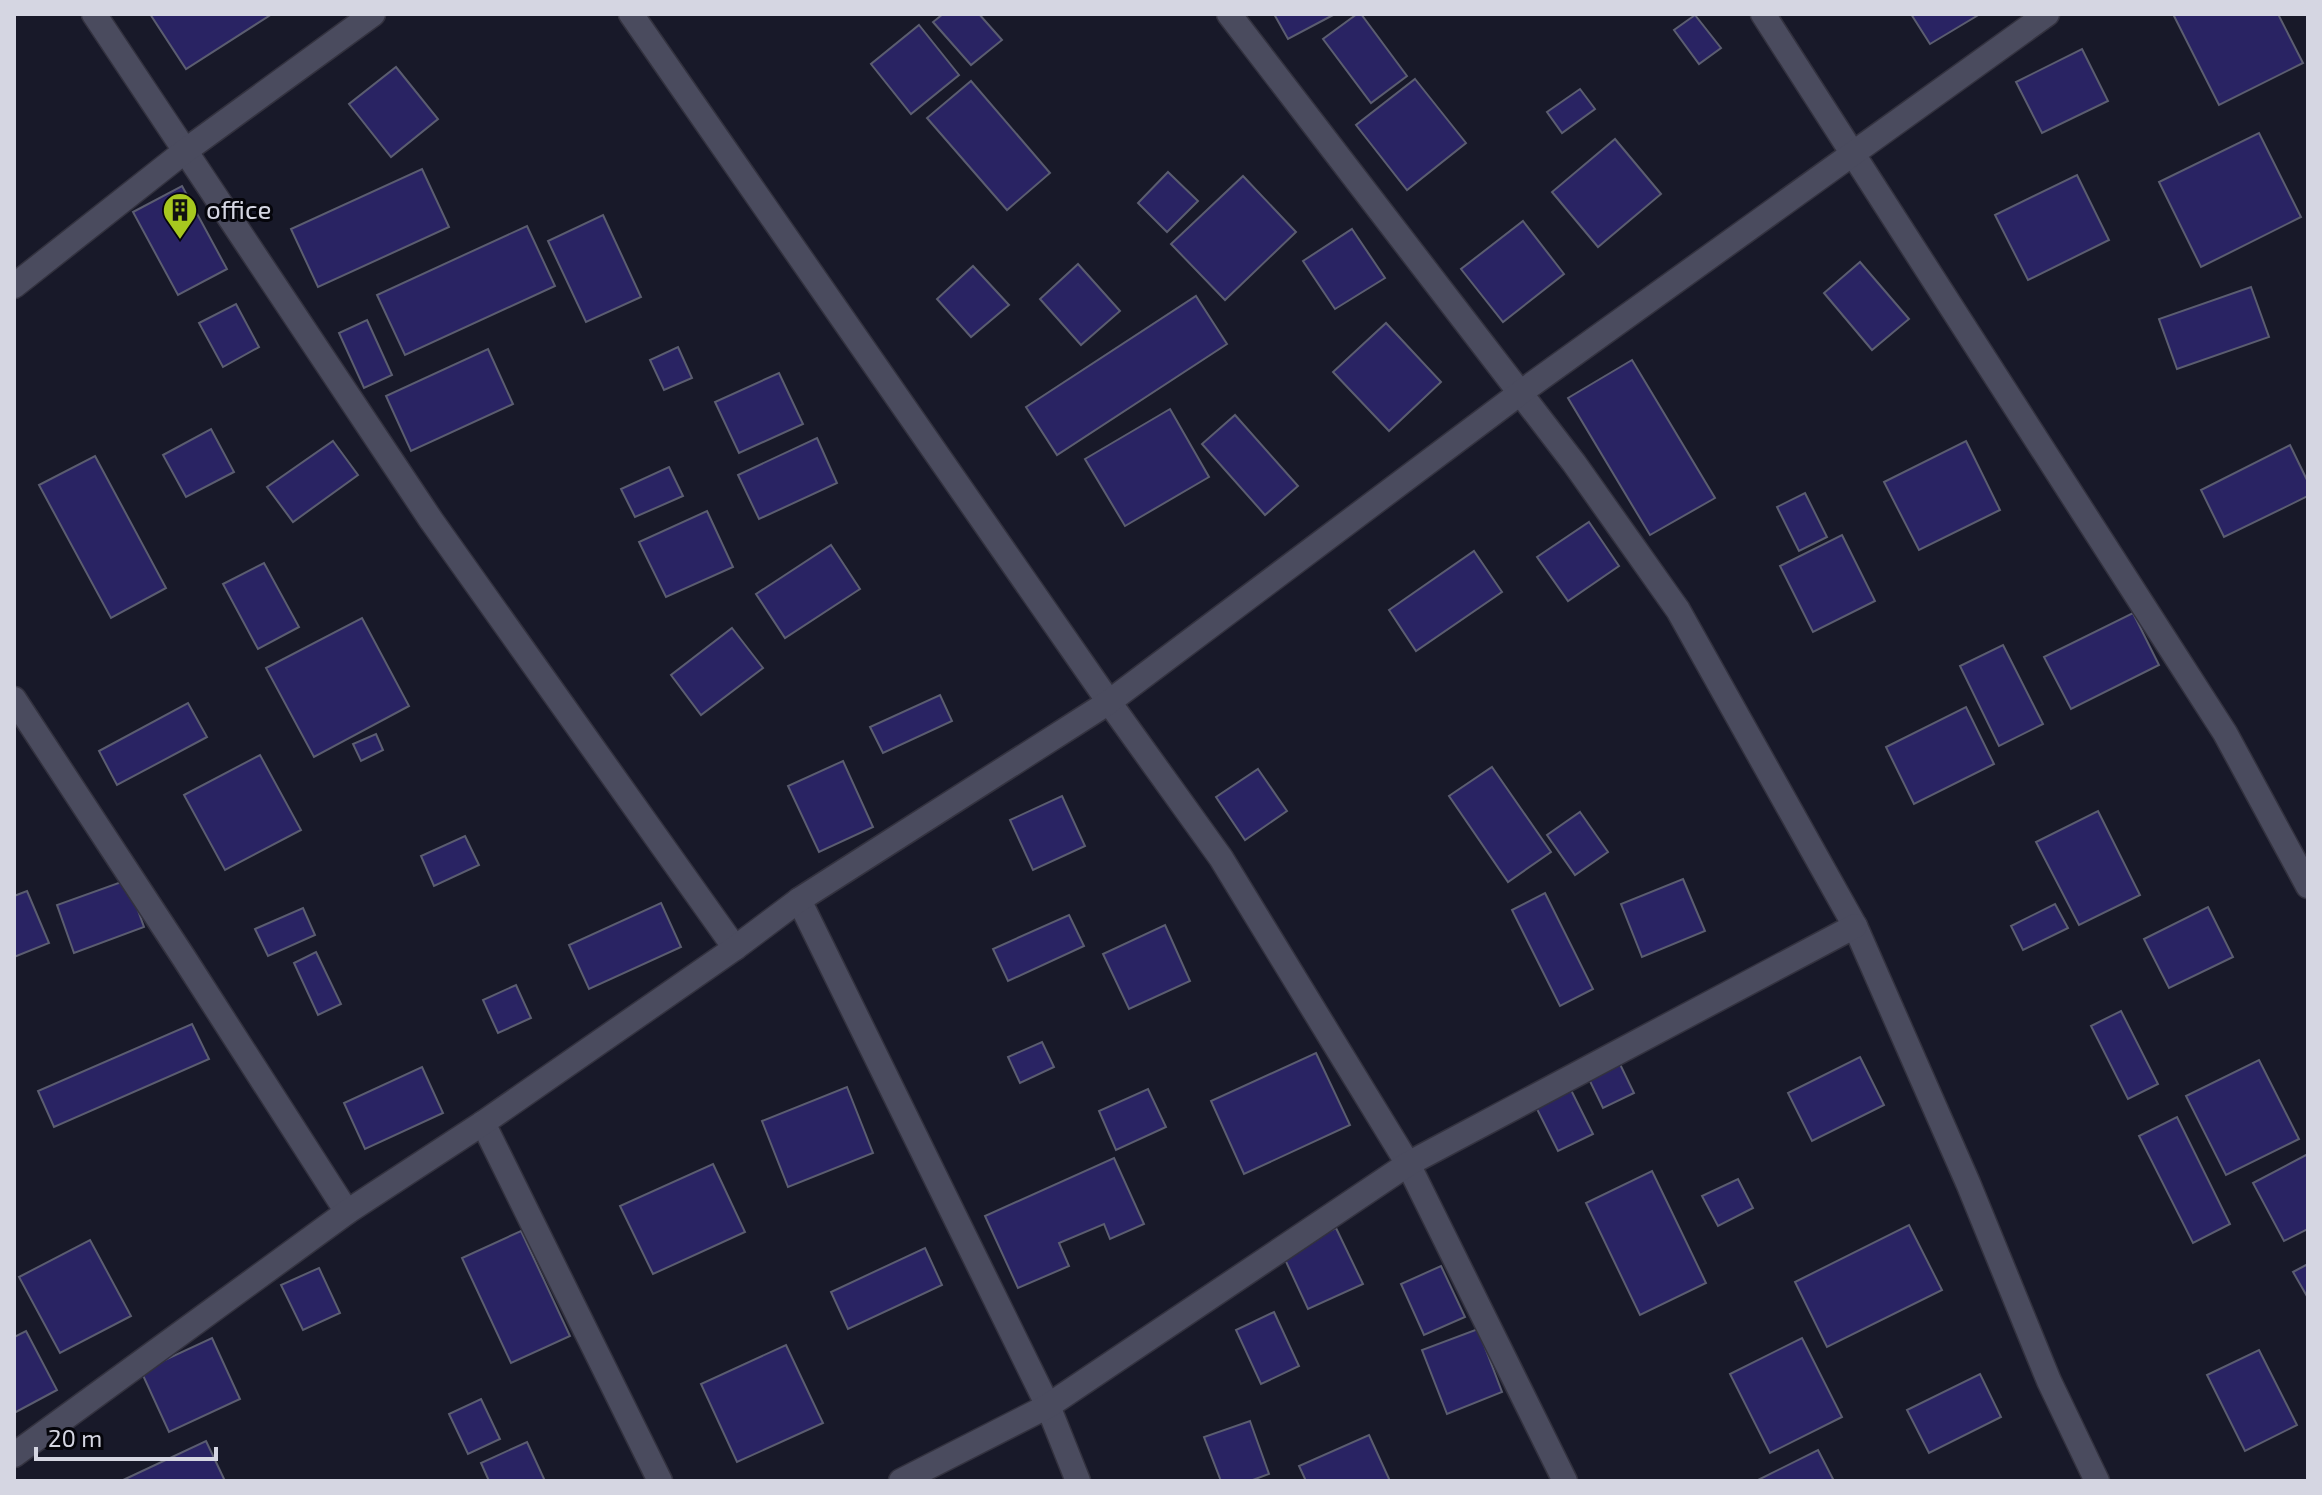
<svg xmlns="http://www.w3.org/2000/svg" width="2322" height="1495" font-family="'Exo 2',sans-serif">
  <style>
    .building { fill: #292363; stroke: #5b5d70; stroke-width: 2 }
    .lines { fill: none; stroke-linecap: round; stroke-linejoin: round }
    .minor-casing { stroke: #33323f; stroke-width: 27 }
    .minor { stroke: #4a4b5e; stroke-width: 24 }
    .labels { text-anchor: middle; stroke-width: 6; stroke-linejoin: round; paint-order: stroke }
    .poi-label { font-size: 26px; fill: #d5d6e2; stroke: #05050b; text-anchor: start }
  </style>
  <rect width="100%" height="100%" fill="#181929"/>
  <g class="building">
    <path d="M 150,14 L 272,14 L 186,69 Z"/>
    <path d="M 943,14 L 979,14 L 1002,40 L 971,65 L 933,22 Z"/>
    <path d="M 1274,14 L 1335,14 L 1288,39 Z"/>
    <path d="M 1357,14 L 1361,14 L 1407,76 L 1371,103 L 1323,39 Z"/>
    <path d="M 1911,14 L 1980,14 L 1930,44 Z"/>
    <path d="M 2173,14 L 2278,14 L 2303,63 L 2219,105 Z"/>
    <path d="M 1695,15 L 1721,48 L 1699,64 L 1674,30 Z"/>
    <path d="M 919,25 L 959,75 L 911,114 L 871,64 Z"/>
    <path d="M 2082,49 L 2108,101 L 2042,133 L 2016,82 Z"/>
    <path d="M 396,67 L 438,119 L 391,157 L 349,104 Z"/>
    <path d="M 1415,79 L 1466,143 L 1407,190 L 1356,125 Z"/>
    <path d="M 971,81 L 1050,173 L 1007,210 L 927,118 Z"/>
    <path d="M 1580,89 L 1595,109 L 1562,133 L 1547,112 Z"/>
    <path d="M 2259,133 L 2301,217 L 2201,267 L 2159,182 Z"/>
    <path d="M 1615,139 L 1661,194 L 1598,247 L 1552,192 Z"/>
    <path d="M 422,169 L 449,227 L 318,287 L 291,229 Z"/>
    <path d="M 1168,172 L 1198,201 L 1167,232 L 1138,203 Z"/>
    <path d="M 2077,175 L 2109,240 L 2028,280 L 1995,215 Z"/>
    <path d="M 1243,176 L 1296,232 L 1225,300 L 1171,244 Z"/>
    <path d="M 182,186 L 227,269 L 178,295 L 133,212 Z"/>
    <path d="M 603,215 L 641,297 L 586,322 L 548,241 Z"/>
    <path d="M 1523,221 L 1564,274 L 1503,322 L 1461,269 Z"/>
    <path d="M 527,226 L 555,286 L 405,355 L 377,295 Z"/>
    <path d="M 1352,229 L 1385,278 L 1335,309 L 1303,261 Z"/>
    <path d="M 1860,262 L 1909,319 L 1872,350 L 1824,293 Z"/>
    <path d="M 1078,264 L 1120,311 L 1081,345 L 1040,299 Z"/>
    <path d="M 973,266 L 1009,305 L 971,337 L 937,299 Z"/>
    <path d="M 2251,287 L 2269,337 L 2177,369 L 2159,319 Z"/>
    <path d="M 1196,296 L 1227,344 L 1057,455 L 1026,407 Z"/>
    <path d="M 236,304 L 259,347 L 223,367 L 199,323 Z"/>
    <path d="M 367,320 L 392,375 L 364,388 L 339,333 Z"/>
    <path d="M 1386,323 L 1441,382 L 1389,431 L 1333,372 Z"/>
    <path d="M 678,347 L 692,378 L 664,390 L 650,360 Z"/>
    <path d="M 488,349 L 513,404 L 411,451 L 386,396 Z"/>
    <path d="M 1632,360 L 1715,498 L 1650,535 L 1568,398 Z"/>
    <path d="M 779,373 L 803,424 L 739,453 L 715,402 Z"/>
    <path d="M 1170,409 L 1209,477 L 1125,526 L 1085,459 Z"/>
    <path d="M 1235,415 L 1298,486 L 1265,515 L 1202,444 Z"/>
    <path d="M 211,429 L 234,472 L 186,497 L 163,455 Z"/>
    <path d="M 817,438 L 837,483 L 759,519 L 738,475 Z"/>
    <path d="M 333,441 L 358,475 L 293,522 L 267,487 Z"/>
    <path d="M 1966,441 L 2000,510 L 1919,550 L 1884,482 Z"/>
    <path d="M 2290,445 L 2308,482 L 2308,496 L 2224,537 L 2201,490 Z"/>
    <path d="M 95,456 L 166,588 L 111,618 L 39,485 Z"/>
    <path d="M 669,467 L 683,496 L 635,517 L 621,489 Z"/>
    <path d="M 1805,493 L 1827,537 L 1799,551 L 1777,507 Z"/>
    <path d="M 707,511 L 733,567 L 666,597 L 639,542 Z"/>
    <path d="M 1589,522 L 1619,566 L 1568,601 L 1537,557 Z"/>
    <path d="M 1842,535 L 1875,601 L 1813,632 L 1780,566 Z"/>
    <path d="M 831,545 L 860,589 L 785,638 L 756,594 Z"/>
    <path d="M 1474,551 L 1502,592 L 1416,651 L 1389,610 Z"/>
    <path d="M 264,563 L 299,627 L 258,649 L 223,584 Z"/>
    <path d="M 2133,613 L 2159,665 L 2071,709 L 2044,657 Z"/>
    <path d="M 362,618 L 409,706 L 314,757 L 266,668 Z"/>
    <path d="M 732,628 L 763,668 L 701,715 L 671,675 Z"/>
    <path d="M 2003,645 L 2043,724 L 1999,746 L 1960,666 Z"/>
    <path d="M 940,695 L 952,721 L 883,753 L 870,727 Z"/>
    <path d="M 188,703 L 207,737 L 117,785 L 99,751 Z"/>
    <path d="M 1966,707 L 1994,764 L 1914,804 L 1886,747 Z"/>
    <path d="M 376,734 L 383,750 L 361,761 L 353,744 Z"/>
    <path d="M 260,755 L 301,830 L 225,870 L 184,795 Z"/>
    <path d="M 843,761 L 873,827 L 819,852 L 788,786 Z"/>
    <path d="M 1492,767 L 1551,852 L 1508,882 L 1449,796 Z"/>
    <path d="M 1258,769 L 1287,811 L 1245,840 L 1216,797 Z"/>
    <path d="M 1062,796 L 1085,846 L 1033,870 L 1010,820 Z"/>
    <path d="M 2098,811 L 2140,895 L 2079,925 L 2036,842 Z"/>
    <path d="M 1580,812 L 1608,852 L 1575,875 L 1547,835 Z"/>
    <path d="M 465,836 L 479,865 L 434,886 L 421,856 Z"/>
    <path d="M 1683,879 L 1705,931 L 1642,957 L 1621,904 Z"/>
    <path d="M 127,880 L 144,927 L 74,953 L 57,905 Z"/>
    <path d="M 27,891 L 49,943 L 14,957 L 14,896 Z"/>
    <path d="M 1545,893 L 1593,989 L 1560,1006 L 1512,910 Z"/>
    <path d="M 661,903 L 681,947 L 589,989 L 569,945 Z"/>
    <path d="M 2055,904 L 2068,928 L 2023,950 L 2011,926 Z"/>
    <path d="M 2208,907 L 2233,957 L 2169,988 L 2144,939 Z"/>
    <path d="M 303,908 L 315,935 L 268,956 L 255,929 Z"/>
    <path d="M 1069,915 L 1084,946 L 1008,981 L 993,949 Z"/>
    <path d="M 1165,925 L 1190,981 L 1129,1009 L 1103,954 Z"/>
    <path d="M 316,952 L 341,1004 L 318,1015 L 294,963 Z"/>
    <path d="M 516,985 L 531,1018 L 498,1033 L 483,1000 Z"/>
    <path d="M 2121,1011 L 2158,1084 L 2128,1099 L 2091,1026 Z"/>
    <path d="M 192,1024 L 209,1059 L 54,1127 L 38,1091 Z"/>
    <path d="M 1042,1042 L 1054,1067 L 1020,1083 L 1008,1057 Z"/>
    <path d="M 1316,1053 L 1350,1125 L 1244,1174 L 1211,1101 Z"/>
    <path d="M 1860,1057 L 1884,1105 L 1812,1141 L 1788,1093 Z"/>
    <path d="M 1617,1058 L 1634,1093 L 1603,1108 L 1586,1073 Z"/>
    <path d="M 2259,1060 L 2299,1139 L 2226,1175 L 2186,1096 Z"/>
    <path d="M 422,1067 L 443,1113 L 365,1149 L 344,1103 Z"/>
    <path d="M 847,1087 L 873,1153 L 788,1187 L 762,1121 Z"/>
    <path d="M 1148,1089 L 1166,1127 L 1116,1150 L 1099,1111 Z"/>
    <path d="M 1571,1090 L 1593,1134 L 1558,1151 L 1536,1107 Z"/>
    <path d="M 2177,1117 L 2230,1224 L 2193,1243 L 2139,1136 Z"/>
    <path d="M 2308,1154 L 2308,1229 L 2284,1241 L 2253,1183 Z"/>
    <path d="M 1114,1158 L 1144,1224 L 1110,1239 L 1104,1224 L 1059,1243 L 1069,1266 L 1018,1288 L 985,1216 Z"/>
    <path d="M 713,1164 L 745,1232 L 653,1274 L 620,1206 Z"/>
    <path d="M 1652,1171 L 1706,1283 L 1640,1315 L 1586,1203 Z"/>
    <path d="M 1738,1179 L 1753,1208 L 1718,1226 L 1702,1196 Z"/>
    <path d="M 1909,1225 L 1942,1290 L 1827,1347 L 1795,1282 Z"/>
    <path d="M 1336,1228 L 1363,1284 L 1308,1309 L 1282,1253 Z"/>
    <path d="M 521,1231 L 570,1336 L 511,1363 L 462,1258 Z"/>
    <path d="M 90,1240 L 131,1316 L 60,1353 L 19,1277 Z"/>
    <path d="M 925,1248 L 942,1285 L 848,1329 L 831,1292 Z"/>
    <path d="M 2308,1264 L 2308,1298 L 2293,1272 Z"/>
    <path d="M 1441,1266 L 1465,1317 L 1424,1335 L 1401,1284 Z"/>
    <path d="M 319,1268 L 340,1313 L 303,1330 L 281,1285 Z"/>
    <path d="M 1274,1312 L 1299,1366 L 1261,1384 L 1236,1330 Z"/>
    <path d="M 1478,1329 L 1502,1392 L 1447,1414 L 1422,1350 Z"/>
    <path d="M 26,1331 L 57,1390 L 14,1413 L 14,1337 Z"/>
    <path d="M 212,1338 L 240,1399 L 169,1432 L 141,1371 Z"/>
    <path d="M 1802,1338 L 1842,1417 L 1770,1453 L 1730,1374 Z"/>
    <path d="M 786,1345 L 823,1423 L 737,1462 L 701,1384 Z"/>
    <path d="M 2259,1350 L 2297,1425 L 2245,1451 L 2207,1375 Z"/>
    <path d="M 1980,1374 L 2001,1417 L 1929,1453 L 1907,1410 Z"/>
    <path d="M 481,1399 L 500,1439 L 468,1454 L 449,1414 Z"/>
    <path d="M 1250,1421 L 1269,1474 L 1250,1481 L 1221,1481 L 1204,1437 Z"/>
    <path d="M 1369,1435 L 1390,1481 L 1306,1481 L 1299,1466 Z"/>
    <path d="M 206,1441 L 225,1481 L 121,1481 Z"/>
    <path d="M 527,1442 L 545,1481 L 489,1481 L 481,1463 Z"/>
    <path d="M 1818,1450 L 1834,1481 L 1756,1481 Z"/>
  </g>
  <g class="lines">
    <g class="minor-casing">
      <g id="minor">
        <path d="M 94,14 L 431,520 L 735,948"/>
        <path d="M 631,14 L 1109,702 L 1221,858 L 1408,1164 L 1565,1481"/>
        <path d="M 1229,14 L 1574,463 L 1678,610 L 1855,926 L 1968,1183 L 2049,1381 L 2097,1481"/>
        <path d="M 1763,14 L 2225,733 L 2308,886"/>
        <path d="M 14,286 L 185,151 L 373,14"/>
        <path d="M 14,699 L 184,958 L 347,1212"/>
        <path d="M 799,900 L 1048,1406 L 1078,1481"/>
        <path d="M 483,1123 L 660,1481"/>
        <path d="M 14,1455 L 347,1212 L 483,1123 L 735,948 L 799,900 L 1109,702 L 1520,393 L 2047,14"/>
        <path d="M 901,1481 L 1048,1406 L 1408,1164 L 1855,926"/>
      </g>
    </g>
    <use href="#minor" class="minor"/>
  </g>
  <defs>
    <g id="building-pin" transform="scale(1.8)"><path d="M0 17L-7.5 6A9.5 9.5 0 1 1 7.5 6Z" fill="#a7c81f" stroke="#05050b"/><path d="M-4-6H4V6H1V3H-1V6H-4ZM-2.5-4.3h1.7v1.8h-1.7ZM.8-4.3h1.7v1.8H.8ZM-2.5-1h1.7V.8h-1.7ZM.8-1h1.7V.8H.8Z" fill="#111"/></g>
  </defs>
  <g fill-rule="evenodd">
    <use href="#building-pin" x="180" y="210"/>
  </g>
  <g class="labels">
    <g class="poi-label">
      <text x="206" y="219">office</text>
    </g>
  </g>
  <rect width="2322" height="1495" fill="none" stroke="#d5d6e2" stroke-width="32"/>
  <path d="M36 1447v12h180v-12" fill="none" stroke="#d5d6e2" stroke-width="4"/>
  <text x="48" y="1447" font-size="24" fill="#d5d6e2" stroke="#05050b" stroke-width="6" paint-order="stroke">20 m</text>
</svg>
